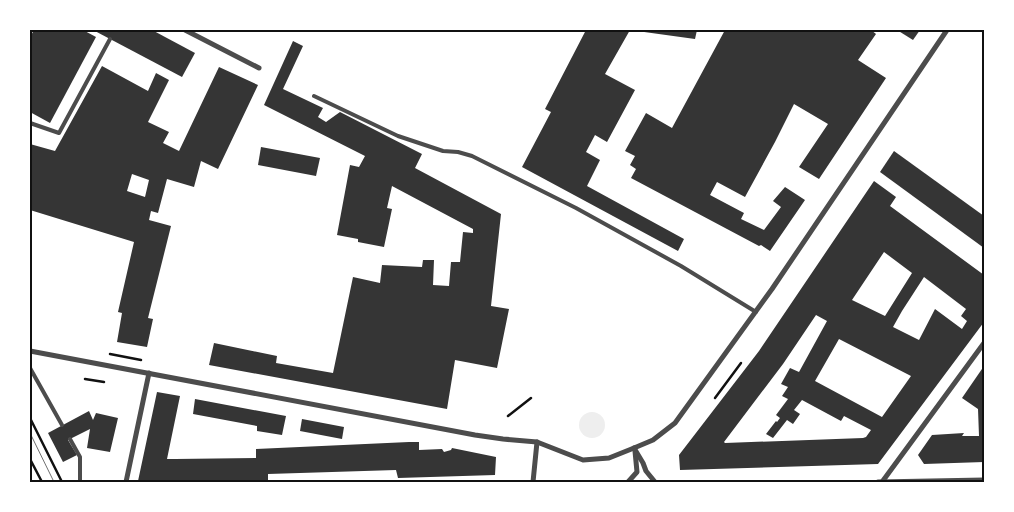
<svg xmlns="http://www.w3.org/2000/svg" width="1014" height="512" font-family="Cabin,sans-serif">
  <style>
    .green { fill: #eee }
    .building { fill: #353535; fill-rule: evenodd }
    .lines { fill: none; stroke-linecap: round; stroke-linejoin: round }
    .path { stroke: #111; stroke-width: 2.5 }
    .service { stroke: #4c4c4c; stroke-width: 4 }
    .minor { stroke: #4c4c4c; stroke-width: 5 }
    .tram { stroke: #707070; stroke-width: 1 }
    .neatline { fill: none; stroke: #111; stroke-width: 2 }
  </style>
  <rect width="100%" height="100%" fill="#fff"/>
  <circle class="green" cx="592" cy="425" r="13"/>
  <g class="building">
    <path d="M 34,30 L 83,30 L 96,37 L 50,123 L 30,112 L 30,37 Z"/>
    <path d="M 93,30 L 152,30 L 195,53 L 182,77 Z"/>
    <path d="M 586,30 L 630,30 L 605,74 L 635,90 L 607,142 L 595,135 L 586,152 L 600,160 L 587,186 L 684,239 L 678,251 L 522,167 L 551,112 L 545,109 Z"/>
    <path d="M 637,30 L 697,30 L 695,39 L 637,31 Z"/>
    <path d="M 725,30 L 871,30 L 876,34 L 858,60 L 886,78 L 819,179 L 799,167 L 828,124 L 794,104 L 775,142 L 745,197 L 717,182 L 710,195 L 744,213 L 741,219 L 764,230 L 781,207 L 773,201 L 785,187 L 805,200 L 770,251 L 761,245 L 759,246 L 631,178 L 636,169 L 630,165 L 635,156 L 625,151 L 646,113 L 672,128 Z"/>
    <path d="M 897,30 L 920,30 L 913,40 Z"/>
    <path d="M 293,41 L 303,46 L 283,89 L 323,108 L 318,117 L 326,122 L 340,112 L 422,154 L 415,168 L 501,214 L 491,306 L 509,309 L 497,368 L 455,360 L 447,409 L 209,365 L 214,343 L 277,356 L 276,363 L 333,373 L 353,277 L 380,283 L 382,265 L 422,267 L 423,260 L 434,260 L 433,285 L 449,286 L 451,262 L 460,262 L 463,232 L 473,233 L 473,229 L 392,186 L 387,208 L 392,209 L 384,247 L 358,242 L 358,239 L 337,235 L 350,165 L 359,167 L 365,156 L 264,105 Z"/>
    <path d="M 102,66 L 148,91 L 156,73 L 169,80 L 148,122 L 169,132 L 163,143 L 179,151 L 219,67 L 258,85 L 218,169 L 201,161 L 194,187 L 167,179 L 158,213 L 151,211 L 149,220 L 171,226 L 148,318 L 153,319 L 147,347 L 117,342 L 122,313 L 118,312 L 134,242 L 30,210 L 30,144 L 55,151 ZM 132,174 L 149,180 L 145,197 L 127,191 Z"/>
    <path d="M 261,147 L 320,158 L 316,176 L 258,165 Z"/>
    <path d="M 894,151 L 984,216 L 984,248 L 880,172 Z"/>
    <path d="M 874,181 L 896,197 L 890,206 L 984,275 L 984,322 L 878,464 L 680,470 L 679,455 L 759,351 ZM 884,252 L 912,273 L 885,316 L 852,300 ZM 924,277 L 966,309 L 961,316 L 967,321 L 962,329 L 935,309 L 919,340 L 893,327 L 902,311 ZM 816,315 L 827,321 L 799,372 L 790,368 L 781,384 L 788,387 L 782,396 L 788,399 L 776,415 L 780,418 L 777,422 L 776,421 L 766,434 L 773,438 L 787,420 L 793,424 L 800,414 L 794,410 L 802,400 L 841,421 L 844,416 L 871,430 L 866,437 L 863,438 L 725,443 L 724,442 L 783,364 ZM 839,339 L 911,376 L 882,417 L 815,381 Z"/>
    <path d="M 984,366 L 984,462 L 924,464 L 918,455 L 932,435 L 964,433 L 962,436 L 979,436 L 978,409 L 962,398 Z"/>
    <path d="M 157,392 L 180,396 L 167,459 L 175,459 L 256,458 L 256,449 L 409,442 L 419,442 L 419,450 L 442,449 L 444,452 L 451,450 L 452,448 L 496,457 L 495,475 L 398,478 L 396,470 L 268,474 L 268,482 L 139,482 L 138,481 Z"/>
    <path d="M 195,399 L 286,416 L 282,435 L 257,431 L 257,426 L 193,414 Z"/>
    <path d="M 89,411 L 93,420 L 96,413 L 118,418 L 110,452 L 87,448 L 90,429 L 68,440 L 77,455 L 63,462 L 48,433 Z"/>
    <path d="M 302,419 L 344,427 L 342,439 L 300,431 Z"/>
  </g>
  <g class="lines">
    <g class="path">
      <path d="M 110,354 L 141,360"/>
      <path d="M 85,379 L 104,382"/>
      <path d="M 715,398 L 741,363"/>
      <path d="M 508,416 L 531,398"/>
      <path d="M 30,418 L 62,482"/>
      <path d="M 30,459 L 42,482"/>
    </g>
    <g class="service">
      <path d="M 314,96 L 398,136 L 443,151 L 458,152 L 472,156 L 576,208 L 681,266 L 756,312"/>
      <path d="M 30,123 L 59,133 L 110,39"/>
      <path d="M 30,368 L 62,425"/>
      <path d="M 70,439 L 80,457 L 80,482"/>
    </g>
    <g class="minor">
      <path d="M 185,30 L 259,68"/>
      <path d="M 30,351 L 475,435 L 503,439 L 537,442 L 583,460 L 609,458 L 634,448 L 653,440 L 675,423 L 772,289 L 947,30"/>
      <path d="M 634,448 L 643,463 L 646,471 L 655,482"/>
      <path d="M 126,482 L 149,373"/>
      <path d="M 533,482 L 537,442"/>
      <path d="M 628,482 L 637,472 L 635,451"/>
      <path d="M 878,482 L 984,480"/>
      <path d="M 882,482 L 984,343"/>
    </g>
    <path class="tram" d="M 30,433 L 54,482"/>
  </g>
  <rect width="1014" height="512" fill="none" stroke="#ffffff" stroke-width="62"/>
  <rect x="31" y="31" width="952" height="450" class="neatline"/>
</svg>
